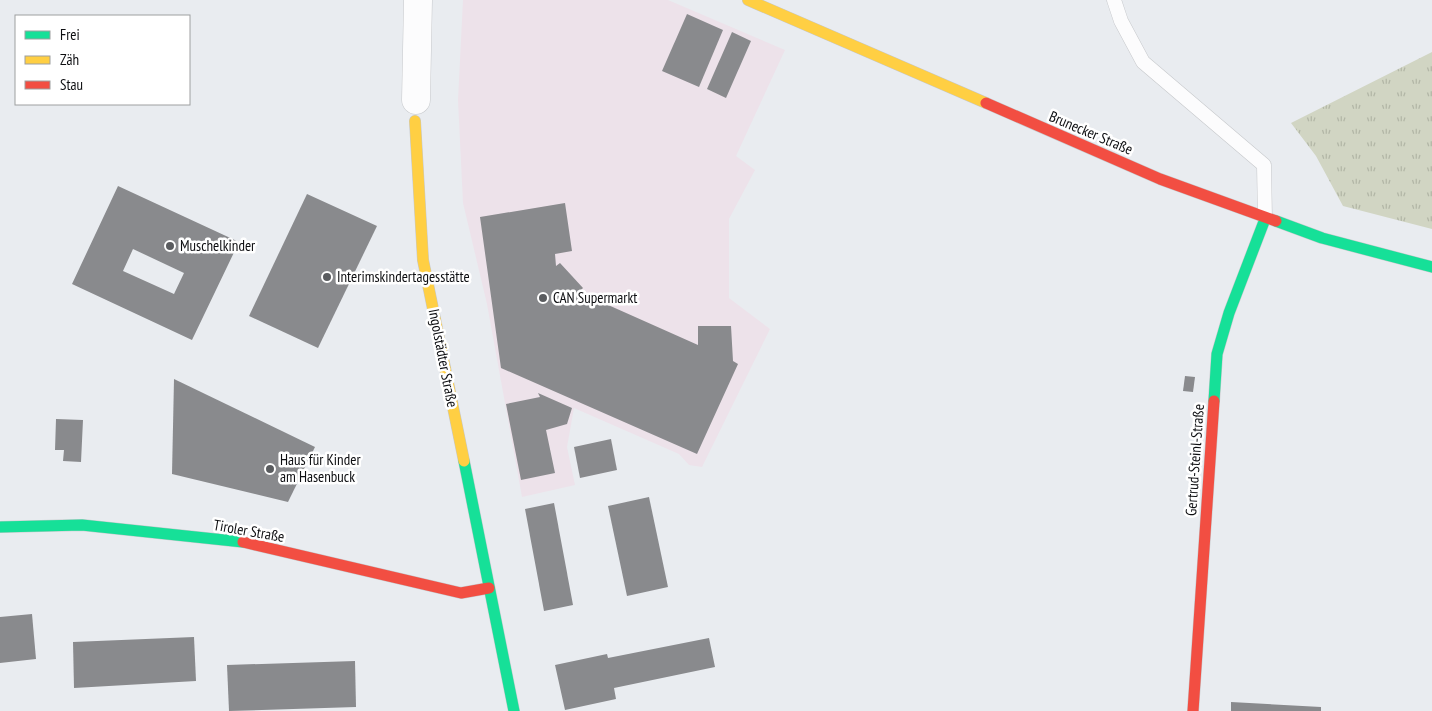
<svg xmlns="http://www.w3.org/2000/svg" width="1432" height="711" font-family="'PT Sans Narrow',sans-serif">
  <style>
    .commercial { fill: #ede2ea }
    .grass { fill: url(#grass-tufts) }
    .building { fill: #898a8d; fill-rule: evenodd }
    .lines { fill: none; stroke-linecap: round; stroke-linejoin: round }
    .lane-casing { stroke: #c6c8cb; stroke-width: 15 }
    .street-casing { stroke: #c6c8cb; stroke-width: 29 }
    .fast-casing { stroke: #c6c8cb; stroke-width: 12 }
    .slow-casing { stroke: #c6c8cb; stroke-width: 12 }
    .jam-casing { stroke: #c6c8cb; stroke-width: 12 }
    .lane { stroke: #fcfcfd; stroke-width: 14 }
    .street { stroke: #fcfcfd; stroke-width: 28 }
    .fast { stroke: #16e098; stroke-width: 11 }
    .slow { stroke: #ffcf43; stroke-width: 11 }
    .jam { stroke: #f24e42; stroke-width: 11 }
    .poi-dot { fill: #5a5c5f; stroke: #fff; stroke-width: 2 }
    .labels { text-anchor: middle; stroke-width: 5; stroke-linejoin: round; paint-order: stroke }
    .street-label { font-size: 15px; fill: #0d0e11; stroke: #fff }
    .poi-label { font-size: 15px; fill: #0d0e11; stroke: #fff; text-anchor: start }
  </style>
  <defs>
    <pattern id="grass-tufts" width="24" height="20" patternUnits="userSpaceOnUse" patternTransform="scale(1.25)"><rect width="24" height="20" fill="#d1d5c3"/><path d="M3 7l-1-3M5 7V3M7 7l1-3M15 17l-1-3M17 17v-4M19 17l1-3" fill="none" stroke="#b2b6a6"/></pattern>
  </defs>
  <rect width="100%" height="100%" fill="#e9ecf0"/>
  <path class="commercial" d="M 463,0 L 668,0 L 785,50 L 736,156 L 755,170 L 729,219 L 729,298 L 770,329 L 702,467 L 689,465 L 679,454 L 574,408 L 567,447 L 575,485 L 522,497 L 487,304 L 463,203 L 458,100 Z"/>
  <path class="grass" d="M 1432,52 L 1432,229 L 1343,206 L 1316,156 L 1291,123 Z"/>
  <g class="building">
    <path d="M 687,14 L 723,30 L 699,87 L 662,71 Z"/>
    <path d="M 732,32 L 751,41 L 726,98 L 707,89 Z"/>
    <path d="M 118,186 L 239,242 L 192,340 L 72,284 ZM 133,249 L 184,273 L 174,294 L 123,271 Z"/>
    <path d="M 307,194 L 377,226 L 318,348 L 249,316 Z"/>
    <path d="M 565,203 L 572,251 L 555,254 L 556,266 L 560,263 L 572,276 L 583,288 L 579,292 L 698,345 L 698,326 L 731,326 L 733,361 L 738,364 L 697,454 L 501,368 L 480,217 Z"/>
    <path d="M 1185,376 L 1195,377 L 1193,392 L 1183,391 Z"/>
    <path d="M 174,379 L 315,447 L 288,502 L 172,474 Z"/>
    <path d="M 538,393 L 572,408 L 567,424 L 546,430 L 555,473 L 521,480 L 506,404 L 540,397 Z"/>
    <path d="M 56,419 L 83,420 L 81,462 L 63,461 L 64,450 L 55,450 Z"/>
    <path d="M 611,439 L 617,470 L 580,478 L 574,447 Z"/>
    <path d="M 649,497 L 668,587 L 627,596 L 608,506 Z"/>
    <path d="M 554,503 L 573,605 L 544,611 L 525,509 Z"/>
    <path d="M 32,614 L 36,659 L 0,663 L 0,617 Z"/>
    <path d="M 194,637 L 196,681 L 74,688 L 73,642 Z"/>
    <path d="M 709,638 L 715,667 L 614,688 L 616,699 L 565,710 L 555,665 L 607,654 L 608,658 Z"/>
    <path d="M 355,661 L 356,707 L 229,711 L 227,665 Z"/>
    <path d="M 1231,702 L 1321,707 L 1321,711 L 1231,711 Z"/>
  </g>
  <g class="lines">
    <g class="lane-casing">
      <path id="lane" d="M 1114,0 L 1121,21 L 1143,62 L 1264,165 L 1265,219"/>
    </g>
    <g class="street-casing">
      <path id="street" d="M 416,100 L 418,0"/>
    </g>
    <g class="fast-casing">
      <g id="fast">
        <path d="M 1276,221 L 1322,238 L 1432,267"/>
        <path d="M 1214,401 L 1217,354 L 1229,313 L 1265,219"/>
        <path d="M 464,461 L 514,711"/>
        <path d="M 0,527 L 82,525 L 243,542"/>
      </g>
    </g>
    <g class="slow-casing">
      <g id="slow">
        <path d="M 748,0 L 986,103"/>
        <path d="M 415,121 L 423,260 L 464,461"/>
      </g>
    </g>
    <g class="jam-casing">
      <g id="jam">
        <path d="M 986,103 L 1160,179 L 1276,221"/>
        <path d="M 243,542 L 461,593 L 489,588"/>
        <path d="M 1193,711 L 1214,401"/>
      </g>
    </g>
    <use href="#lane" class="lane"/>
    <use href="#street" class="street"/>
    <use href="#fast" class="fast"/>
    <use href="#slow" class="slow"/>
    <use href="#jam" class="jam"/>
  </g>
  <g class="poi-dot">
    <circle cx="170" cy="246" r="5"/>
    <circle cx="327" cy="277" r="5"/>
    <circle cx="543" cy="298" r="5"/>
    <circle cx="270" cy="469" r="5"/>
  </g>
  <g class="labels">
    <g class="street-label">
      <text transform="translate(1091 133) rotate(23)" y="5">Brunecker Straße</text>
      <text transform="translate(443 358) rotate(79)" y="5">Ingolstädter Straße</text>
      <text transform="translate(1195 460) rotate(-86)" y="5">Gertrud-Steinl-Straße</text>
      <text transform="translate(249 531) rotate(10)" y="5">Tiroler Straße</text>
    </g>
    <g class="poi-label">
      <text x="180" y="251">Muschelkinder</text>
      <text x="337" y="282">Interimskindertagesstätte</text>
      <text x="553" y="303">CAN Supermarkt</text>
      <text x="280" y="465">Haus für Kinder<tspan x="280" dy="17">am Hasenbuck</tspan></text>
    </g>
  </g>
  <rect x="15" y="15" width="175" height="90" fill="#ffffff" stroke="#9e9fa0"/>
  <rect x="25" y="31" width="25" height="8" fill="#16e098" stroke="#9e9fa0"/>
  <text x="60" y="40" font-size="15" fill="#0d0e11">Frei</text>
  <rect x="25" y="56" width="25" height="8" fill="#ffcf43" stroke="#9e9fa0"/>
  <text x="60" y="65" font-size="15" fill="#0d0e11">Zäh</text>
  <rect x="25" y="81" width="25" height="8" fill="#f24e42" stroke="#9e9fa0"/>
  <text x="60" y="90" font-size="15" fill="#0d0e11">Stau</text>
</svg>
